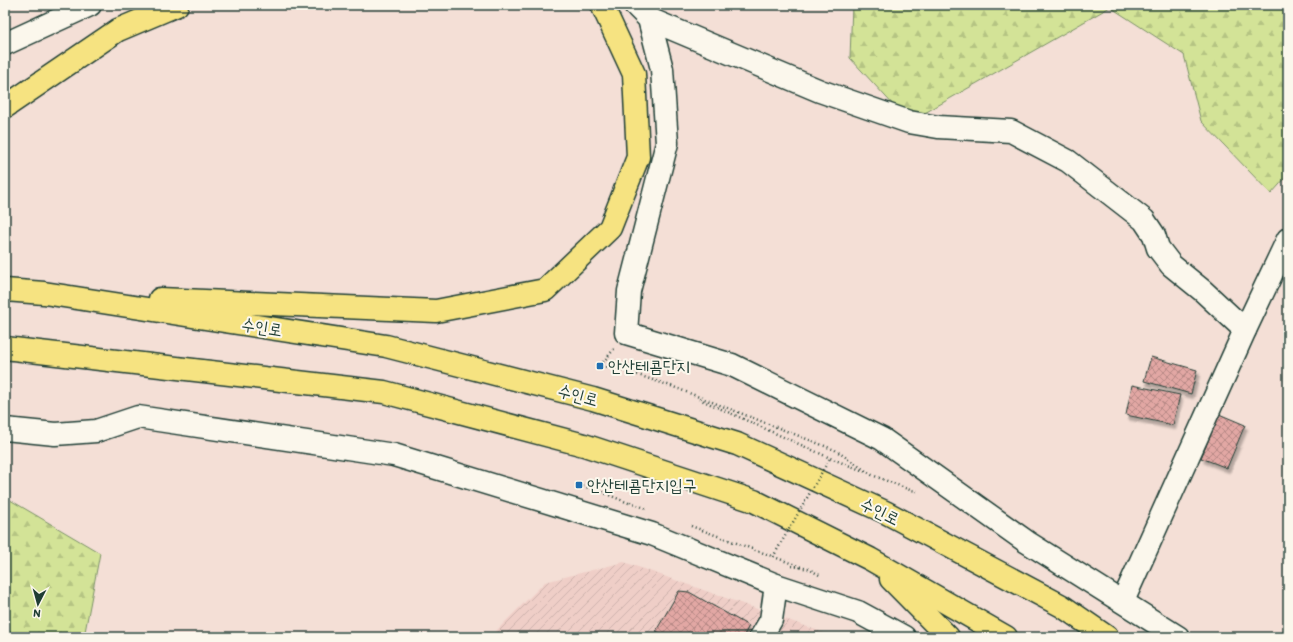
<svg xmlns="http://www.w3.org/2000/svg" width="1293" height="642" font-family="Itim,'Poor Story',sans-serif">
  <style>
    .industrial { fill: url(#industrial-furrows) }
    .forest { fill: url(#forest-firs); stroke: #799066 }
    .building { fill: url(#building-cross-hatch); stroke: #1f3d34; filter: url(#shadow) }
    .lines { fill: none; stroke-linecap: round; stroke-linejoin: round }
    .minor-casing { stroke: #1f3d34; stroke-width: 25 }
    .highway-casing { stroke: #1f3d34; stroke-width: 25 }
    .path { stroke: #1f3d34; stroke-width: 2.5; stroke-dasharray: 1 3; stroke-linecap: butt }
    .minor { stroke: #fbf7ec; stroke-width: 22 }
    .highway { stroke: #f6e381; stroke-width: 22 }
    .path-bridge { stroke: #1f3d34; stroke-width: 2.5; stroke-dasharray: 1 3; stroke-linecap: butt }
    .poi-dot { fill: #1f6fb2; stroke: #fbf7ec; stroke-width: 1.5 }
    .labels { text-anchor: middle; stroke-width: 4; stroke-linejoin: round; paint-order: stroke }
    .street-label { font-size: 17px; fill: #1f3d34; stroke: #fbf7ec }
    .poi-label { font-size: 17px; fill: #1f3d34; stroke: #fbf7ec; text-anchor: start }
  </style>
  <defs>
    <pattern id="industrial-furrows" width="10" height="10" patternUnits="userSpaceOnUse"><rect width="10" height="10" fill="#efcec7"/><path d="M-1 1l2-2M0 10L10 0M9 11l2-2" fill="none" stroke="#ccb2ac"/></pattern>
    <pattern id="forest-firs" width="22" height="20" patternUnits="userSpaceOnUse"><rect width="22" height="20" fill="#d3e397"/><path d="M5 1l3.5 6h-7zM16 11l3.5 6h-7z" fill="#b5c483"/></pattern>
    <pattern id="building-cross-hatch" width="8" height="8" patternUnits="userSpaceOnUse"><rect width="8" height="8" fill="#e2a7a4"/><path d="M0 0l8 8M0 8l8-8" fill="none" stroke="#b78986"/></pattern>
    <filter id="shadow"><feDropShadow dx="2.5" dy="4.5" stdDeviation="1" flood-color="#0004"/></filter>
  </defs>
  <rect width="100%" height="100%" fill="#f4dfd6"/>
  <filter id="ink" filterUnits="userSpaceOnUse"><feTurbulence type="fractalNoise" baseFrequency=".025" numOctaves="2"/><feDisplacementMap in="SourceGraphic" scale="8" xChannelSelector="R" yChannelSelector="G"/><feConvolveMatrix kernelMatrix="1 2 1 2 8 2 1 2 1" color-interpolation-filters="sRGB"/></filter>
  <g filter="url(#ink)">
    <path class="industrial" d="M 624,562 L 836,637 L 490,637 L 545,582 Z"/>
    <g class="forest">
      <path d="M 852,5 L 1288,5 L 1288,175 L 1271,194 L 1201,121 L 1184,55 L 1110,7 L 909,122 L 850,58 Z"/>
      <path d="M 5,497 L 100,553 L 84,637 L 5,637 Z"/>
    </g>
    <g class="building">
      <path d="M 1151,357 L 1197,370 L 1191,394 L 1144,381 Z"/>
      <path d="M 1132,385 L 1180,395 L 1173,425 L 1126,415 Z"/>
      <path d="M 1219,414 L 1245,425 L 1227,468 L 1201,458 Z"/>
      <path d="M 679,591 L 689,592 L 749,626 L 743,637 L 668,637 L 656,631 Z"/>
    </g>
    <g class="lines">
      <g class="minor-casing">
        <g id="minor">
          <path d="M 635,5 L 649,19 L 662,69 L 667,143 L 629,291 L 626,333 L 732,365 L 882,439 L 1027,542 L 1178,637"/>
          <path d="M 649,19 L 820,91 L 909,122 L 938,127 L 1011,131 L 1068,161 L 1144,220 L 1154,235 L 1158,248 L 1171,265 L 1203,291 L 1245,330"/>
          <path d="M 5,44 L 90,5"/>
          <path d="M 5,429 L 55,434 L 96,431 L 138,417 L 394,455 L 652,534 L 776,585 L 858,612 L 904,637"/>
          <path d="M 1123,601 L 1245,330 L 1288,239"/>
          <path d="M 761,637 L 771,620 L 776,585"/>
        </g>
      </g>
      <g class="highway-casing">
        <g id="highway">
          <path d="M 5,107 L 118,30 L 177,5"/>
          <path d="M 5,290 L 44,293 L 386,346 L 593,399 L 737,444 L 885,512 L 1062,606 L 1107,637"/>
          <path d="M 160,299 L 436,311 L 545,290 L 610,228 L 638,157 L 634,74 L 602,5"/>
          <path d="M 5,348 L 384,392 L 584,445 L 754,501 L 870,559 L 1006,637"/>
          <path d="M 891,579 L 948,637"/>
        </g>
      </g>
      <g class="path">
        <path d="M 614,349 L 600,366 L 629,372 L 671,386 L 835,450 L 872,475 L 910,490 L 917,491"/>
        <path d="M 699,399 L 830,458 L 866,472"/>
        <path d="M 579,485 L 599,491 L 631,504"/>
        <path d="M 630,502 L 647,509"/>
        <path d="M 691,526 L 801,567"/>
        <path d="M 792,566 L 809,569 L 821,576"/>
      </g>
      <use href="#minor" class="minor"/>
      <use href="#highway" class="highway"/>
      <path class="path-bridge" d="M 773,557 L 830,458"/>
    </g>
  </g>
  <g class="poi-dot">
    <rect x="596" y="362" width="8" height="8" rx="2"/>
    <rect x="575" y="481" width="8" height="8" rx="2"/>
  </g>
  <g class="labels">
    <g class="street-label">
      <text transform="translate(262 327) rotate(9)" y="6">수인로</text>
      <text transform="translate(578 395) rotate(15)" y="6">수인로</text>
      <text transform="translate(880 511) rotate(26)" y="6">수인로</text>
    </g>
    <g class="poi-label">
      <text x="608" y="372">안산테콤단지</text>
      <text x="587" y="491">안산테콤단지입구</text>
    </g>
  </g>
  <rect width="1293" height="642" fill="none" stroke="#fbf7ec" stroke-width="20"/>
  <rect x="10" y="10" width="1273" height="622" fill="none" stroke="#1f3d34" stroke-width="1.5" filter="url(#ink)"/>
  <g transform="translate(38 604) rotate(186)" stroke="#fbf7ec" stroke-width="3" paint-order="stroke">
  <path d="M0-3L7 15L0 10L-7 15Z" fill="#1f3d34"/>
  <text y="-6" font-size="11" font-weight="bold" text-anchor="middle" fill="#1f3d34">N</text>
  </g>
</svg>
